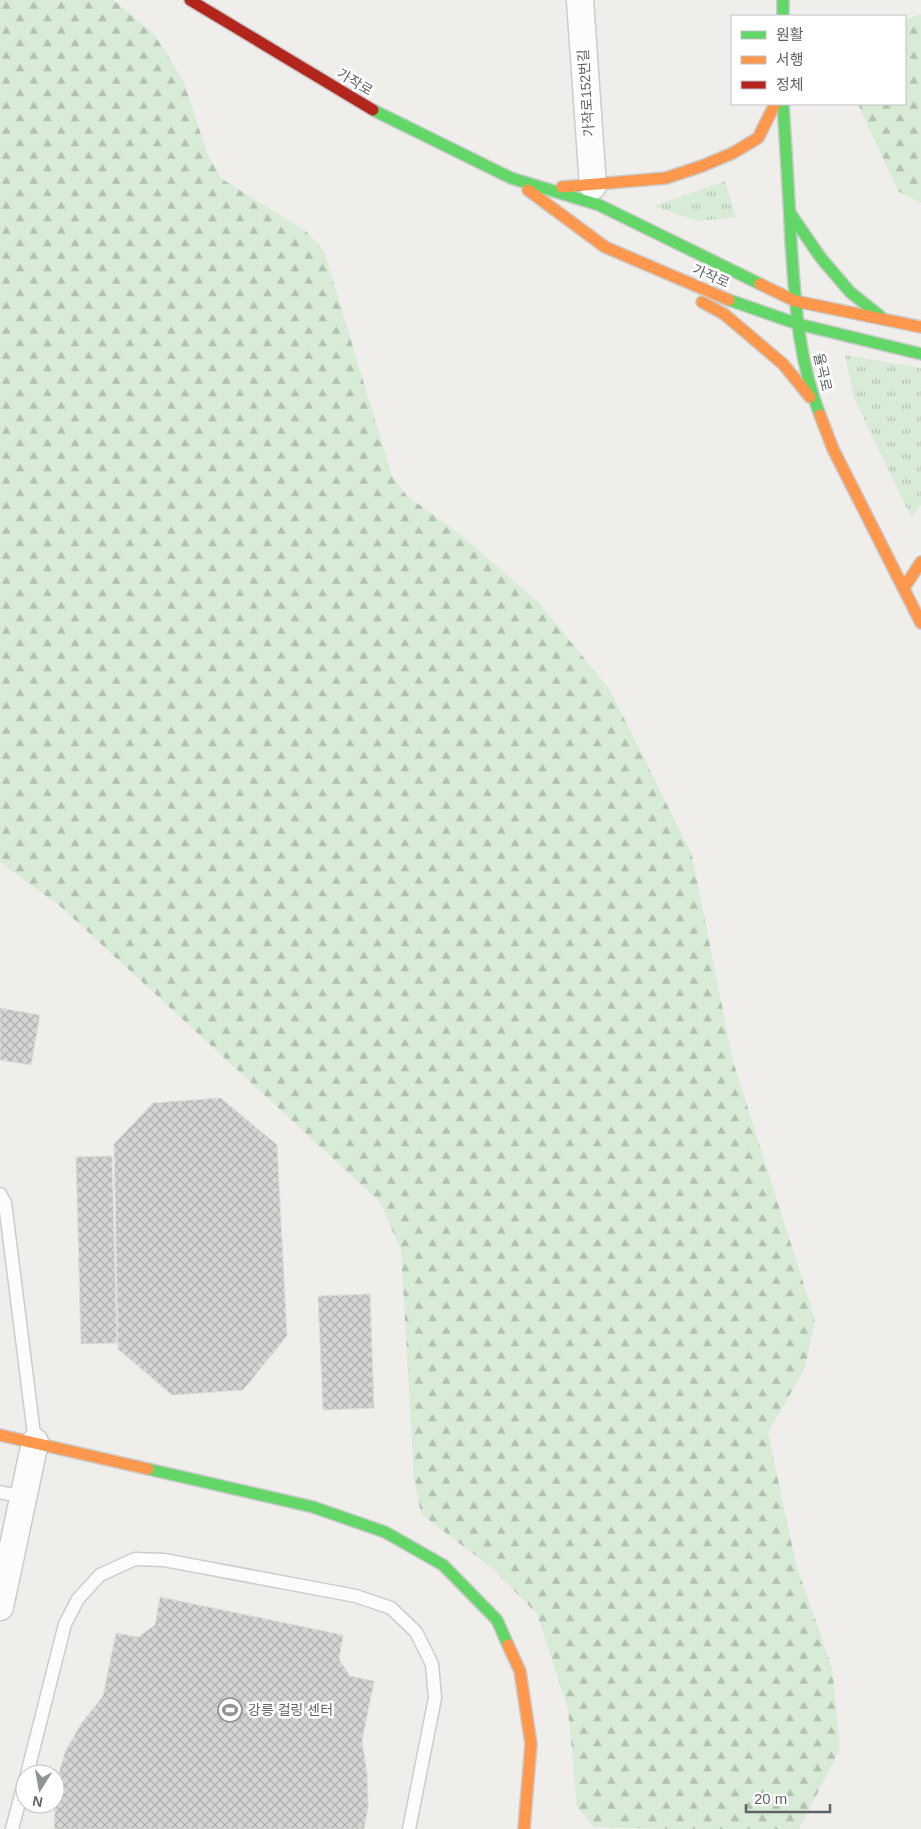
<svg xmlns="http://www.w3.org/2000/svg" width="921" height="1829" font-family="Arial,'Noto Sans KR',sans-serif">
  <style>
    .grass { fill: url(#grass-tufts) }
    .forest { fill: url(#forest-firs) }
    .building { fill: url(#building-cross-hatch); stroke: #deddd9 }
    .lines { fill: none; stroke-linecap: round; stroke-linejoin: round }
    .lane-casing { stroke: #cbcccc; stroke-width: 15 }
    .street-casing { stroke: #cbcccc; stroke-width: 29 }
    .fast-casing { stroke: #cacacb; stroke-width: 14 }
    .slow-casing { stroke: #cacacb; stroke-width: 14 }
    .jam-casing { stroke: #cacacb; stroke-width: 14 }
    .lane { stroke: #fdfcfc; stroke-width: 12 }
    .street { stroke: #fdfcfc; stroke-width: 26 }
    .fast { stroke: #63d668; stroke-width: 11 }
    .slow { stroke: #ff974d; stroke-width: 11 }
    .jam { stroke: #b3261e; stroke-width: 11 }
    .labels { text-anchor: middle; stroke-width: 5; stroke-linejoin: round; paint-order: stroke }
    .street-label { font-size: 14px; fill: #5f6368; stroke: #fff }
    .poi-label { font-size: 14px; fill: #5f6368; stroke: #fff; text-anchor: start }
  </style>
  <defs>
    <pattern id="grass-tufts" width="24" height="20" patternUnits="userSpaceOnUse" patternTransform="scale(1.25)"><rect width="24" height="20" fill="#d8ebd6"/><path d="M3 7l-1-3M5 7V3M7 7l1-3M15 17l-1-3M17 17v-4M19 17l1-3" fill="none" stroke="#b2c2b1"/></pattern>
    <pattern id="forest-firs" width="22" height="20" patternUnits="userSpaceOnUse" patternTransform="scale(1.25)"><rect width="22" height="20" fill="#d8ebd6"/><path d="M5 1l3.5 6h-7zM16 11l3.5 6h-7z" fill="#b2c2b1"/></pattern>
    <pattern id="building-cross-hatch" width="8" height="8" patternUnits="userSpaceOnUse" patternTransform="scale(1.25)"><rect width="8" height="8" fill="#d6d5d3"/><path d="M0 0l8 8M0 8l8-8" fill="none" stroke="#b1b0af"/></pattern>
  </defs>
  <rect width="100%" height="100%" fill="#efeeea"/>
  <g class="grass">
    <path d="M 725,181 L 736,217 L 698,221 L 654,206 Z"/>
    <path d="M 845,355 L 921,368 L 921,505 L 911,517 L 854,398 Z"/>
  </g>
  <g class="forest">
    <path d="M 0,0 L 113,0 L 154,34 L 183,80 L 208,156 L 222,179 L 307,232 L 324,251 L 392,476 L 406,495 L 462,536 L 539,603 L 610,690 L 692,855 L 733,1061 L 815,1320 L 805,1368 L 768,1433 L 796,1564 L 832,1668 L 840,1749 L 799,1829 L 673,1829 L 594,1827 L 577,1807 L 568,1709 L 537,1614 L 492,1568 L 421,1514 L 414,1478 L 401,1250 L 380,1202 L 61,907 L 0,862 Z"/>
    <path d="M 921,14 L 921,203 L 898,191 L 858,104 L 905,104 L 905,20 Z"/>
  </g>
  <g class="building">
    <path d="M 0,1008 L 40,1015 L 31,1065 L 0,1060 Z"/>
    <path d="M 221,1098 L 277,1145 L 287,1336 L 243,1390 L 172,1395 L 118,1349 L 114,1144 L 153,1103 Z"/>
    <path d="M 112,1156 L 117,1343 L 81,1344 L 76,1157 Z"/>
    <path d="M 370,1294 L 374,1408 L 323,1410 L 318,1296 Z"/>
    <path d="M 160,1597 L 343,1635 L 339,1659 L 350,1676 L 374,1681 L 362,1741 L 367,1773 L 368,1808 L 364,1829 L 54,1829 L 56,1784 L 65,1752 L 81,1724 L 103,1696 L 116,1633 L 138,1637 L 155,1625 Z"/>
  </g>
  <g class="lines">
    <g class="lane-casing">
      <g id="lane">
        <path d="M 0,1194 L 5,1203 L 35,1442"/>
        <path d="M 0,1492 L 23,1497"/>
        <path d="M 27,1774 L 65,1624 L 78,1599 L 100,1575 L 135,1559 L 164,1560 L 356,1596 L 391,1608 L 416,1632 L 432,1664 L 435,1698 L 409,1829"/>
        <path d="M 12,1829 L 25,1780"/>
      </g>
    </g>
    <g class="street-casing">
      <g id="street">
        <path d="M 580,0 L 593,186"/>
        <path d="M 0,1607 L 35,1442"/>
      </g>
    </g>
    <g class="fast-casing">
      <g id="fast">
        <path d="M 783,0 L 783,16"/>
        <path d="M 783,104 C 786,150 789,196 791,242 C 795,300 798,360 820,415"/>
        <path d="M 373,110 L 511,178 L 599,205 L 760,284"/>
        <path d="M 790,213 L 821,258 L 850,292 L 880,316"/>
        <path d="M 729,300 L 798,324 L 921,354"/>
        <path d="M 148,1469 L 313,1507 L 385,1532 L 443,1565 L 497,1620 L 508,1645"/>
      </g>
    </g>
    <g class="slow-casing">
      <g id="slow">
        <path d="M 562,187 L 666,178 L 702,166 L 733,153 L 758,138 L 775,104"/>
        <path d="M 528,190 L 605,247 L 729,300"/>
        <path d="M 760,284 L 795,301 L 921,327"/>
        <path d="M 702,302 L 724,314 L 783,364 L 810,397"/>
        <path d="M 820,415 L 833,449 L 921,623"/>
        <path d="M 904,588 L 921,562"/>
        <path d="M 0,1435 L 148,1469"/>
        <path d="M 508,1645 L 520,1671 L 531,1744 L 524,1829"/>
      </g>
    </g>
    <g class="jam-casing">
      <path id="jam" d="M 190,0 L 373,110"/>
    </g>
    <use href="#lane" class="lane"/>
    <use href="#street" class="street"/>
    <use href="#fast" class="fast"/>
    <use href="#slow" class="slow"/>
    <use href="#jam" class="jam"/>
  </g>
  <defs>
    <g id="stadium-ring" transform="scale(1.25)"><circle r="9.5" fill="#fff" stroke="#919496" stroke-width="1.5"/><path d="M0-5a6.5 5 0 1 0 0 10a6.5 5 0 1 0 0-10ZM-3.5-1.8h7v3.6h-7Z" fill="#919496"/></g>
  </defs>
  <g fill-rule="evenodd">
    <use href="#stadium-ring" x="230" y="1710"/>
  </g>
  <g class="labels">
    <g class="street-label">
      <text transform="translate(355 82) rotate(31)" y="5">가작로</text>
      <text transform="translate(586 93) rotate(-94)" y="5">가작로152번길</text>
      <text transform="translate(711 276) rotate(23)" y="5">가작로</text>
      <text transform="translate(823 372) rotate(77)" y="5">율곡로</text>
    </g>
    <g class="poi-label">
      <text x="248" y="1715">강릉 컬링 센터</text>
    </g>
  </g>
  <rect x="731" y="15" width="175" height="90" fill="#ffffff" stroke="#bfc1c3"/>
  <rect x="741" y="31" width="25" height="8" fill="#63d668" stroke="#bfc1c3"/>
  <text x="776" y="40" font-size="15" fill="#5f6368">원활</text>
  <rect x="741" y="56" width="25" height="8" fill="#ff974d" stroke="#bfc1c3"/>
  <text x="776" y="65" font-size="15" fill="#5f6368">서행</text>
  <rect x="741" y="81" width="25" height="8" fill="#b3261e" stroke="#bfc1c3"/>
  <text x="776" y="90" font-size="15" fill="#5f6368">정체</text>
  <g transform="translate(40 1789) rotate(191)"><circle r="24" fill="#ffffff" stroke="#bfc1c3"/>
  <path d="M0-4L9 19L0 12L-9 19Z" fill="#919496"/>
  <text y="-8" font-size="14" font-weight="bold" text-anchor="middle" fill="#5f6368">N</text>
  </g>
  <path d="M746 1804v8h84v-8" fill="none" stroke="#5f6368" stroke-width="2.5"/>
  <text x="754" y="1804" font-size="15" fill="#5f6368" stroke="#ffffff" stroke-width="4" paint-order="stroke">20 m</text>
</svg>
